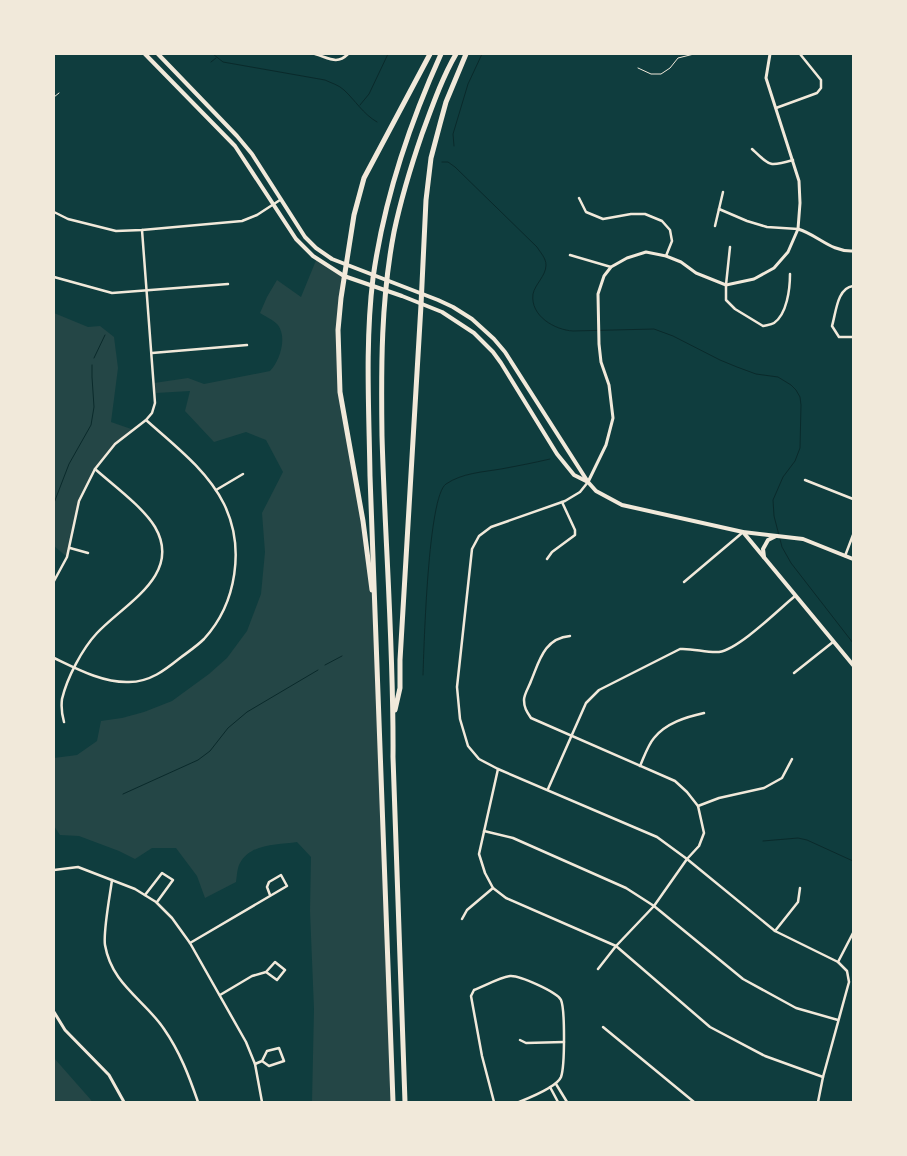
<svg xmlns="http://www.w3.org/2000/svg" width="907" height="1156" font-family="Commissioner,sans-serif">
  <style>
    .green { fill: #244646 }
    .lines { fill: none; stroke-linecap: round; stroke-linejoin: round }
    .stream { stroke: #0a2a2b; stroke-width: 1 }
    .service { stroke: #f1e9da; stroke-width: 1 }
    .minor { stroke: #f1e9da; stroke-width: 2.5 }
    .tertiary { stroke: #f1e9da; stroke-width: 3 }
    .secondary { stroke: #f1e9da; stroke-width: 4 }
    .motorway { stroke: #f1e9da; stroke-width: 5 }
  </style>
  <rect width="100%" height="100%" fill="#0f3d3e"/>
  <g class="green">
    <path d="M 317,258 L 344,276 L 338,330 L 340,392 L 363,521 L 376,625 L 393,1102 L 312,1102 L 314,1009 L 310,911 L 311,857 L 297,842 C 278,845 251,843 240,863 C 237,868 237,876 236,882 L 205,898 L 197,876 L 176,848 L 152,848 L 135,859 L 119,851 L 79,836 L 60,835 L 54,826 L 54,758 L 77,755 L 97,741 L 101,721 L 122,718 L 144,712 L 172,701 L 209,674 L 227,658 L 247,631 L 261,594 L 265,552 L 262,513 L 283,472 L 266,440 L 246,432 L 214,442 L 185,411 L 190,391 L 156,393 L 154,383 L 188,378 L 204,384 L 270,371 C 280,361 288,336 277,324 C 273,320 265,316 260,313 L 267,297 L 277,280 L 301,297 Z"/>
    <path d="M 54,313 L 88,327 L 100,326 L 114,337 L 118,368 L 111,422 L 134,430 C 108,449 92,470 80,500 C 73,517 71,539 67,557 L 54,546 Z"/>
    <path d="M 54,1058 L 91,1100 L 92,1102 L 54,1102 Z"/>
  </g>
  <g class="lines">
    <g class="stream">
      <path d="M 213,54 L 223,62 L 325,80 C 331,83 339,85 344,90 C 355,100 363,114 377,122"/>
      <path d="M 211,62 L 216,58"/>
      <path d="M 360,105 L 369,94 L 388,54"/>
      <path d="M 454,146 L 453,134 L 468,84 L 482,54"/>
      <path d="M 442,162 L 448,162 L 455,167 L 537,247 C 540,252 546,258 546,265 C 546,276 535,284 533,294 C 530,316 555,330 573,331 L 654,329 L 673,336 L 720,360 L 737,367 L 756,374 L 778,377 L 791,385 L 796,390 L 800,397 L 801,405 L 800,448 L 795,461 L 783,477 L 773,500 L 774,516 L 782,547 L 791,563 L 853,643"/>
      <path d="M 94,358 L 105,335"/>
      <path d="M 54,503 L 69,464 L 91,425 L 94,407 L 92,377 L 92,365"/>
      <path d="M 325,665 L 342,656"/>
      <path d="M 423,675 C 424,646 428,496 446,484 C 462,473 483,472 501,469 C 517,466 533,463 550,459"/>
      <path d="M 123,794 L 198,760 L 210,751 L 228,728 L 247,712 L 318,670"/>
      <path d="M 763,841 L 798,838 L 807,840 L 853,861"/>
    </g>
    <g class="service">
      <path d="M 638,68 L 651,74 L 661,74 L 670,68 L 678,58 L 694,54"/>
      <path d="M 54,97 L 59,93"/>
    </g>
    <g class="minor">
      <path d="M 315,54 C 329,58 337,65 348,54"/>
      <path d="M 776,108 L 817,93 L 821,88 L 821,80 L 800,54"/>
      <path d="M 752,149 C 770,166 769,167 793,160"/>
      <path d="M 579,198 L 586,212 L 603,219 L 631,214 L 645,214 L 662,221 L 670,230 L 672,241 L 666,256"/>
      <path d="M 719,209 L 747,221 L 767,227 L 798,229"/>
      <path d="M 54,212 L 68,219 L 116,231 L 142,230 L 242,221 L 257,215 L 280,200"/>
      <path d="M 715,226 L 723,192"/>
      <path d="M 730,247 L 726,285 L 726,300 L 735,309 L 763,326 C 766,325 771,325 774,323 C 787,314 790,289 790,274"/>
      <path d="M 570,255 L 611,267"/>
      <path d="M 54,277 L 112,293 L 228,284"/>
      <path d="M 853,286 C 837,288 836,313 832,326 L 839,337 L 853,337"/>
      <path d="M 152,353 L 247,345"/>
      <path d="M 805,480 L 853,499"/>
      <path d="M 588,482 L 580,492 L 565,501 L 491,527 L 479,536 L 472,549 L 457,687 L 460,719 L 468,746 L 479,759 L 498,769 L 657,837 L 687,859 L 775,931 L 838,962 L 847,971 L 849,982 L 823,1077 L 818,1102"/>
      <path d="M 216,490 L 243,474"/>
      <path d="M 70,548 L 88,553"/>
      <path d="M 845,556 L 853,535"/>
      <path d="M 547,559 L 552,552 L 575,535 L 575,530 L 562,502"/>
      <path d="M 54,581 L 67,557 L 79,501 L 95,469 L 115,444 L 146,420 L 152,413 L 155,403 L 142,230"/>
      <path d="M 684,582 L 742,533"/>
      <path d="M 570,636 C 544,638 539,662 531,681 C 529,687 524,694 524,700 C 524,708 527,712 531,718 L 675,781 L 687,792 L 698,806 L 704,833 L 699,846 L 687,859 L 654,906 L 616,946 L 598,969"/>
      <path d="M 54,658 C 77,669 103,683 129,682 C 150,682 165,670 180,658 C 188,652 197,646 204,639 C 237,603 245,547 224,504 C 207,470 174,445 146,420"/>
      <path d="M 794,673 L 833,642"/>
      <path d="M 64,722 C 62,715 61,707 62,699 C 67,678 82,649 97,633 C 124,604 183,575 155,527 C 143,507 113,485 95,469"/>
      <path d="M 640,766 C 644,757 648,745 654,738 C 666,723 686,717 704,713"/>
      <path d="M 498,769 L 479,854 L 485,873 L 493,888 L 506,898 L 616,946 L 710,1027 L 765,1056 L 823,1077"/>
      <path d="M 548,789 L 586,703 L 599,690 L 680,649 C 693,648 706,653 719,652 C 739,649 778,610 795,596"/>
      <path d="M 698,806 L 719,798 L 764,788 L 782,778 L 792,759"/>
      <path d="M 484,831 L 513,838 L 626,888 L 654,906 L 743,979 L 796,1008 L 838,1020"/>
      <path d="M 54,870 L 78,867 L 135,889 L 156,902 L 172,918 L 190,943 L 246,1042 L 255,1064 L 262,1102"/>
      <path d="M 112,880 C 110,895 103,932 105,945 C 112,985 144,999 164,1029 C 180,1052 189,1076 198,1102"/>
      <path d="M 145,895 L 162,873 L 173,880 L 157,902"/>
      <path d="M 462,919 L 467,910 L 493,888"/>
      <path d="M 775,931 L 798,902 L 800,888"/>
      <path d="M 190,943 L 287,886 L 281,875 L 269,882 L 267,887 L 270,895"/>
      <path d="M 838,962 L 853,933"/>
      <path d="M 220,995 L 252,976 L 266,972 L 277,980 L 285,970 L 275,962 L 266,972"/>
      <path d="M 603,1027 L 694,1102"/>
      <path d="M 520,1040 L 526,1043 L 564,1042"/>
      <path d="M 255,1064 L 262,1061 L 269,1066 L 284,1061 L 279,1048 L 267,1051 L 262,1061"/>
      <path d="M 556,1084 L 567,1102"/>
      <path d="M 550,1087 L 558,1102"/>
      <path d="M 494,1102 L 482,1056 L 471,996 L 474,990 C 485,986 498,978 510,976 C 519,975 557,992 561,1000 C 565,1009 565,1066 561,1077 C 557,1087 529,1098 519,1102"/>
    </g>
    <g class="tertiary">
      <path d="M 798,229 C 818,235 831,252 853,251"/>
      <path d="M 588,482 L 606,445 L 613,418 L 609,385 L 601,362 L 599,344 L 598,294 L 604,276 L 611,267 L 627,258 L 646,252 L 666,256 L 681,262 L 696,273 L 726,285 L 754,279 L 774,268 L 788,252 L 798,229 L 800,203 L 799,181 L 766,78 L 770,54"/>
      <path d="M 54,1012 L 65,1030 L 109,1075 L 124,1102"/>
    </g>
    <g class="secondary">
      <path d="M 145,54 L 235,146 L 296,239 L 313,256 L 344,276 L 402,296 L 442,312 L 474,333 L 493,352 L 501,363 L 557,454 L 574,475 L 588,482 L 596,491 L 622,505 L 743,532 L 803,539 L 853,559"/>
      <path d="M 158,54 L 237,136 L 252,154 L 305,237 L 316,248 L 332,259 L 438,300 L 453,307 L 472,319 L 494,339 L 505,352 L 588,482"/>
      <path d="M 743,532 L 853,665"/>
      <path d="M 764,557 L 763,549 L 768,540 L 776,536"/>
    </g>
    <g class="motorway">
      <path d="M 372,590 L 363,521 L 340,392 L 338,330 L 341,298 L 354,215 L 364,178 L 430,54"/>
      <path d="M 395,710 L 400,688 L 400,660 L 421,305 L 426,200 L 431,158 L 440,124 L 446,102 L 466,54"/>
      <path d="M 393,1102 L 370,476 C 369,410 365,343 373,278 C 384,199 408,127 441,54"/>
      <path d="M 405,1102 L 393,757 C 394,650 385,543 382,436 C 381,368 381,299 394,232 C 401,199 411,166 422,134 C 432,107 442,78 456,54"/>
    </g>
  </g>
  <rect width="907" height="1156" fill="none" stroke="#f1e9da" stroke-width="110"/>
</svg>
